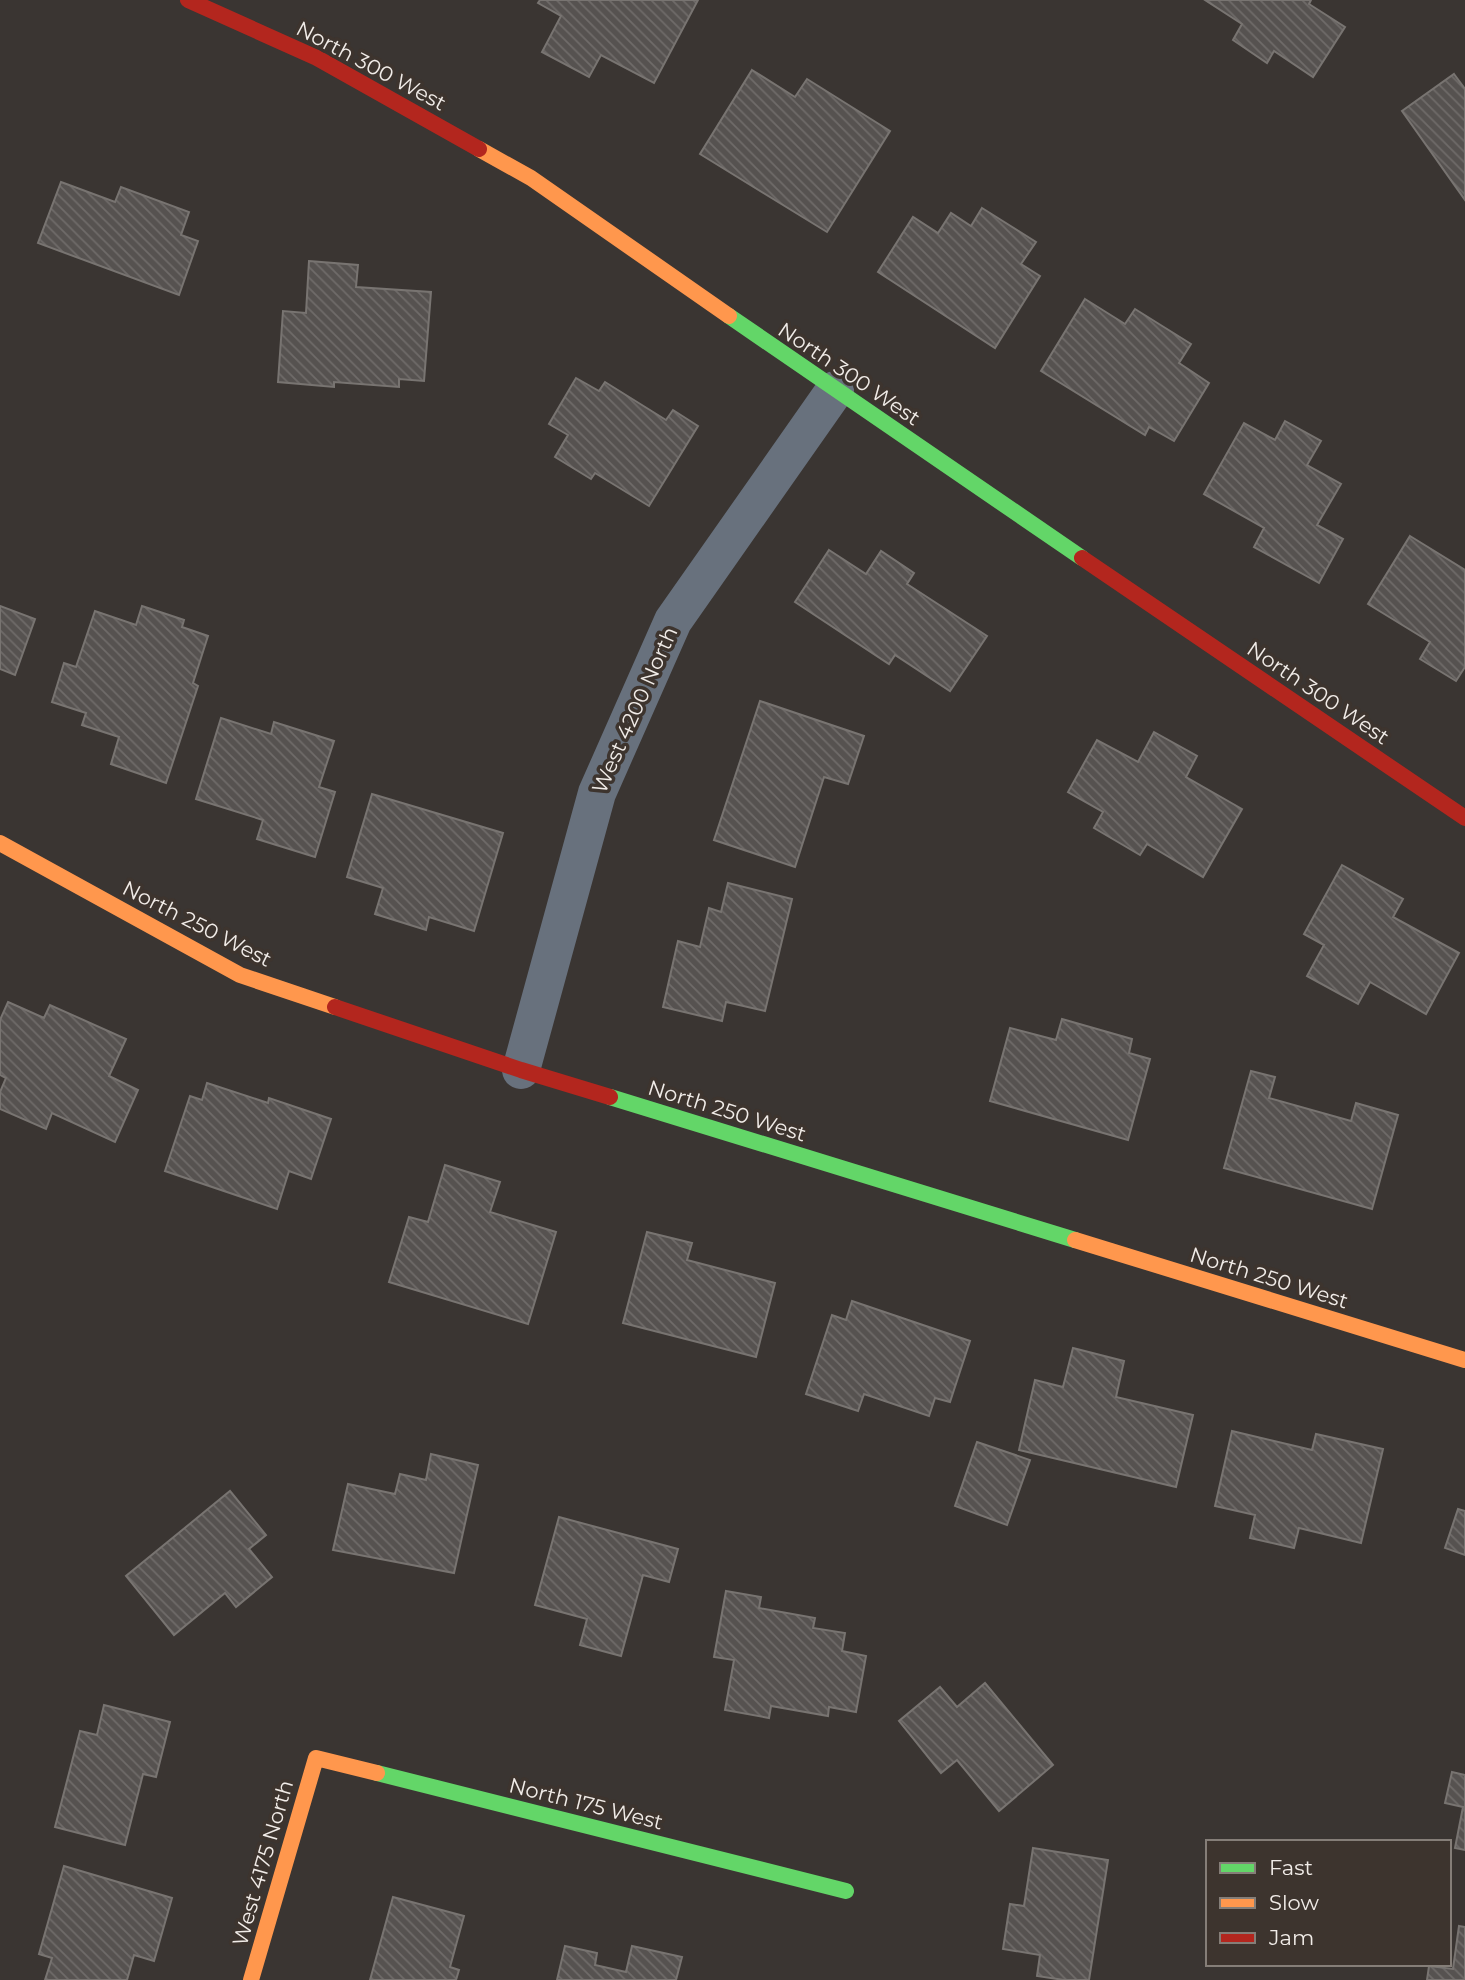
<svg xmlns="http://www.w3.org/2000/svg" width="1465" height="1980" font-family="Montserrat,sans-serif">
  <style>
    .building { fill: url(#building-back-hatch); stroke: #787471; stroke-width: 2 }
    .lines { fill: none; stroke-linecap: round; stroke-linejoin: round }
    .street { stroke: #68717d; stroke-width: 38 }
    .fast { stroke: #63d668; stroke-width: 16 }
    .slow { stroke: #ff974d; stroke-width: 16 }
    .jam { stroke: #b3261e; stroke-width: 16 }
    .labels { text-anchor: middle; stroke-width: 7; stroke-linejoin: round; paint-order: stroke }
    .street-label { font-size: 21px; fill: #f1ece8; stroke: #3d342e }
  </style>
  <defs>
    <pattern id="building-back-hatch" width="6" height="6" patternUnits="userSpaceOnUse" patternTransform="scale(1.75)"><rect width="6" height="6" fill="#565250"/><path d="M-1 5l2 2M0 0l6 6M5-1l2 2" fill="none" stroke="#6f6b69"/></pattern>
  </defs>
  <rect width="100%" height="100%" fill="#3a3532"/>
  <g class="building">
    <path d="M 540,0 L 698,0 L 654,83 L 601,55 L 589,77 L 542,52 L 561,16 L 538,3 Z"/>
    <path d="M 1205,0 L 1311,0 L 1309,4 L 1345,27 L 1313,77 L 1274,51 L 1267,63 L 1233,40 L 1242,24 Z"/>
    <path d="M 752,70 L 795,97 L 807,79 L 890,131 L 827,232 L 700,154 Z"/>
    <path d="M 1454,74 L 1465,89 L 1465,200 L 1402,111 Z"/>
    <path d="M 61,182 L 115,202 L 121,187 L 189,212 L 181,235 L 198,241 L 179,295 L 38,243 Z"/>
    <path d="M 982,208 L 1036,242 L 1021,264 L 1040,276 L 995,348 L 878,272 L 913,217 L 938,233 L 951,213 L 971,226 Z"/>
    <path d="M 309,261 L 358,265 L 356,287 L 431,292 L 424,381 L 399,379 L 399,387 L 334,382 L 334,387 L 278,382 L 283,311 L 306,313 Z"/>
    <path d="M 1085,299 L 1125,324 L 1135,309 L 1191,344 L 1179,363 L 1209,383 L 1174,441 L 1149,427 L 1145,435 L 1041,371 Z"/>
    <path d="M 576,378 L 599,391 L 605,382 L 666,420 L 673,410 L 698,426 L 649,506 L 595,473 L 591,479 L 555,457 L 568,435 L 549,424 Z"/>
    <path d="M 1285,421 L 1321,441 L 1307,465 L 1341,484 L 1317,525 L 1343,539 L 1319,583 L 1254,547 L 1264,528 L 1204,494 L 1244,423 L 1275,440 Z"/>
    <path d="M 1410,536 L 1465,570 L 1465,667 L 1456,681 L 1420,659 L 1430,642 L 1368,604 Z"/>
    <path d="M 829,550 L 866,574 L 881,551 L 914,573 L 907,584 L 987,636 L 950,691 L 895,655 L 889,664 L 795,602 Z"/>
    <path d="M 0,606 L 35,619 L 15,675 L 0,669 Z"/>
    <path d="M 142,606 L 184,620 L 182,627 L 208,636 L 193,683 L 198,686 L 166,783 L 111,764 L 119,737 L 82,725 L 86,713 L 52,702 L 64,663 L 76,667 L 95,611 L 136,625 Z"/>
    <path d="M 760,701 L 864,736 L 848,784 L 824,777 L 795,867 L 714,840 Z"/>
    <path d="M 221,718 L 271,734 L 274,722 L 334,741 L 319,787 L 335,792 L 315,857 L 257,839 L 263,820 L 196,799 Z"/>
    <path d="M 1154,732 L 1197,756 L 1186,777 L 1242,809 L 1203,877 L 1147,844 L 1140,855 L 1094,828 L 1103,812 L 1068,792 L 1097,740 L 1138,762 Z"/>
    <path d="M 372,794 L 503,833 L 474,931 L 429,917 L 426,930 L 375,914 L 383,888 L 347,877 Z"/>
    <path d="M 1342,865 L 1403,899 L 1393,917 L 1459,953 L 1426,1014 L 1370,982 L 1358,1004 L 1307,976 L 1324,945 L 1304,934 Z"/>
    <path d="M 728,883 L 792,899 L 765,1011 L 726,1002 L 722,1021 L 663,1007 L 678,941 L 700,947 L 709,908 L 721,912 Z"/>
    <path d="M 8,1002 L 44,1018 L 50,1005 L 126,1039 L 109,1076 L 138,1090 L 115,1142 L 52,1113 L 46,1129 L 0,1109 L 0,1092 L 6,1078 L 0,1075 L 0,1020 Z"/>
    <path d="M 1062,1019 L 1132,1039 L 1129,1053 L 1150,1059 L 1128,1140 L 990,1101 L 1010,1028 L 1056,1040 Z"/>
    <path d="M 1251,1071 L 1275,1077 L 1269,1098 L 1351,1121 L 1356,1103 L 1398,1115 L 1372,1209 L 1224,1168 Z"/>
    <path d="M 207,1083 L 268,1103 L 269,1098 L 331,1119 L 311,1179 L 289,1171 L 277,1209 L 165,1171 L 190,1096 L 202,1100 Z"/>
    <path d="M 445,1165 L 500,1182 L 490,1212 L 556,1232 L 528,1324 L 389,1282 L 409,1217 L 428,1222 Z"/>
    <path d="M 647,1232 L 692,1243 L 687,1260 L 775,1283 L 756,1357 L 623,1323 Z"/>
    <path d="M 852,1301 L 970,1341 L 950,1402 L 935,1398 L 929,1416 L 864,1394 L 858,1411 L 806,1394 L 832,1315 L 846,1320 Z"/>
    <path d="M 1073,1348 L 1124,1361 L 1116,1397 L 1193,1415 L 1176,1487 L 1019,1450 L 1035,1380 L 1063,1387 Z"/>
    <path d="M 1232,1431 L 1312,1450 L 1316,1434 L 1383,1449 L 1361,1543 L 1299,1528 L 1294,1548 L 1250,1538 L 1255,1515 L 1215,1506 Z"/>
    <path d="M 977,1442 L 1030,1460 L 1007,1525 L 955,1506 Z"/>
    <path d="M 431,1454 L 478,1465 L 454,1573 L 333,1550 L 348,1484 L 395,1494 L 400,1474 L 426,1480 Z"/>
    <path d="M 230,1491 L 266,1535 L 249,1549 L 272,1577 L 236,1607 L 225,1593 L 174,1635 L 126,1576 Z"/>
    <path d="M 1458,1509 L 1465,1511 L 1465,1555 L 1445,1548 Z"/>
    <path d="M 559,1517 L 678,1549 L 669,1582 L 643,1575 L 621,1656 L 580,1645 L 587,1619 L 535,1605 Z"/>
    <path d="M 726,1591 L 761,1597 L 759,1608 L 815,1618 L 813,1628 L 845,1633 L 842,1651 L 866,1656 L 856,1712 L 829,1707 L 828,1716 L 771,1706 L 769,1718 L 725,1710 L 734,1660 L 714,1657 Z"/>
    <path d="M 985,1683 L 1053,1765 L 999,1811 L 957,1760 L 941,1773 L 899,1721 L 940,1687 L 957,1707 Z"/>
    <path d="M 104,1705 L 170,1722 L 156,1777 L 143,1774 L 125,1845 L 55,1827 L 80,1731 L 97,1735 Z"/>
    <path d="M 1452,1772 L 1465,1775 L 1465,1850 L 1455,1848 L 1463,1807 L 1445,1803 Z"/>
    <path d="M 1033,1848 L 1108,1860 L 1089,1980 L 1064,1980 L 1037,1976 L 1040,1955 L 1003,1949 L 1010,1904 L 1024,1906 Z"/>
    <path d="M 64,1866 L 172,1898 L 154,1961 L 134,1955 L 127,1980 L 45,1980 L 52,1958 L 39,1954 Z"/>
    <path d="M 393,1897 L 464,1916 L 450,1967 L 459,1970 L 456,1980 L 370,1980 Z"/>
    <path d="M 1459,1926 L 1465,1927 L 1465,1980 L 1427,1980 L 1429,1966 L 1453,1969 Z"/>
    <path d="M 565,1946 L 597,1953 L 595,1965 L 626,1972 L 632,1946 L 682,1957 L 676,1980 L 557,1980 Z"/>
  </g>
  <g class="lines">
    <path class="street" d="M 521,1070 L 597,793 L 673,621 L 835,390"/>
    <g class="fast">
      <path d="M 729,316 L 1082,558"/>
      <path d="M 610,1097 L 1075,1240"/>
      <path d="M 377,1773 L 846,1891"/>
    </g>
    <g class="slow">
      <path d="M 479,149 L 531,178 L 729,316"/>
      <path d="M 0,843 L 240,975 L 335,1007"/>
      <path d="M 1075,1240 L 1465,1360"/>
      <path d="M 251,1980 L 316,1758 L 377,1773"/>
    </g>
    <g class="jam">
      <path d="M 188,0 L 317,58 L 479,149"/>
      <path d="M 1082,558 L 1465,818"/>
      <path d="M 335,1007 L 521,1070 L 610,1097"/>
    </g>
  </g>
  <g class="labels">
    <g class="street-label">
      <text transform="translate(371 66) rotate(28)" y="7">North 300 West</text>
      <text transform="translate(849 374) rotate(34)" y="7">North 300 West</text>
      <text transform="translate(1318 693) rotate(34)" y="7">North 300 West</text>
      <text transform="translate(635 710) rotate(-66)" y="7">West 4200 North</text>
      <text transform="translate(197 924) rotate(27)" y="7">North 250 West</text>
      <text transform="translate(727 1111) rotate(17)" y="7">North 250 West</text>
      <text transform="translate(1269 1278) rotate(17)" y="7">North 250 West</text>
      <text transform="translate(586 1804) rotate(14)" y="7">North 175 West</text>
      <text transform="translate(263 1863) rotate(-74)" y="7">West 4175 North</text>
    </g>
  </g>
  <rect x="1206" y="1840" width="245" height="126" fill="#3d342e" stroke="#857e78" stroke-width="2"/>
  <rect x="1220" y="1863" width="35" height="10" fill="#63d668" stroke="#857e78" stroke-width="2"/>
  <text x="1269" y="1875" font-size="21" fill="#f1ece8">Fast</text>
  <rect x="1220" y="1898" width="35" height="10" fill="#ff974d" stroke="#857e78" stroke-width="2"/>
  <text x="1269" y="1910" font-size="21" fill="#f1ece8">Slow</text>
  <rect x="1220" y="1933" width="35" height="10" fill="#b3261e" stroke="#857e78" stroke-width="2"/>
  <text x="1269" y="1945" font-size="21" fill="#f1ece8">Jam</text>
</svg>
